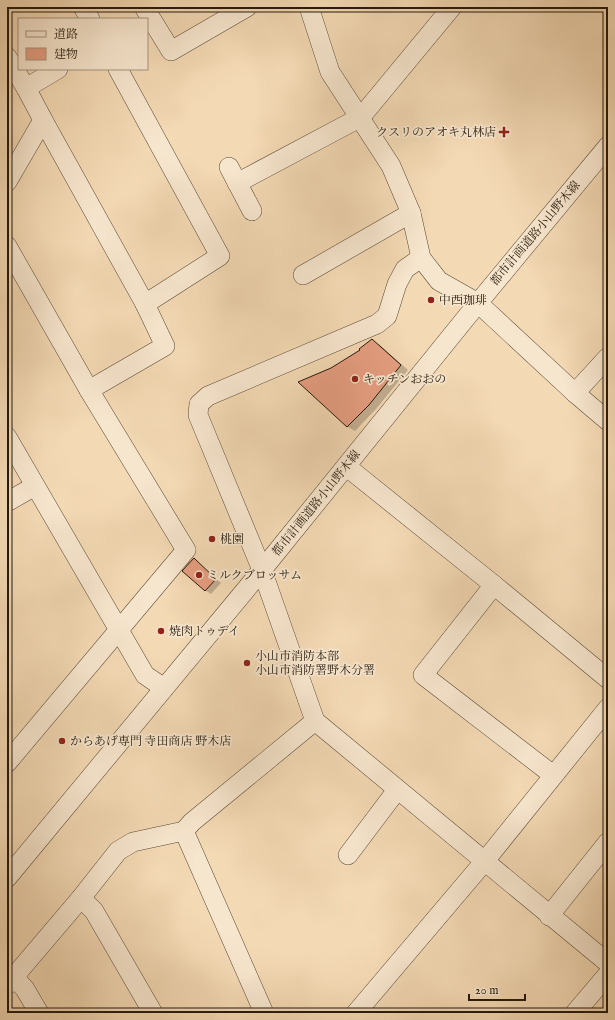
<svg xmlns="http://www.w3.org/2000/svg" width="615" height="1020" font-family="'IM FELL English','Noto Serif JP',serif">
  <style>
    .shadow { fill: #0003 }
    .building { fill: #e69e81; stroke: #25190b }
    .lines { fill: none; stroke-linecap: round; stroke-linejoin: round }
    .minor-casing { stroke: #584935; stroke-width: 20 }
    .minor { stroke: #f7e6ce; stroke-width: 19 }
    .poi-dot { fill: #8f2418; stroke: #f7e6ce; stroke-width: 1.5 }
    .labels { text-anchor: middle; stroke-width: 3.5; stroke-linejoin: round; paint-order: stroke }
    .poi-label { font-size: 12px; fill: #25190b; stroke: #f7e6ce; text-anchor: start }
    .street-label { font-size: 12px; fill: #25190b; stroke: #f7e6ce }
  </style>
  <rect width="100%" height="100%" fill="#f3d9b4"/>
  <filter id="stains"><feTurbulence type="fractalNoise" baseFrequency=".005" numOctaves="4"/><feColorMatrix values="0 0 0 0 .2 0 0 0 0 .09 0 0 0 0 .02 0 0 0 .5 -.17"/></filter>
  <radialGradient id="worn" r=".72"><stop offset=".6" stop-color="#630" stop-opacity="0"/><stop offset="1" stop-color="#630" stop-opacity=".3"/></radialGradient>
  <g class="shadow">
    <path d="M 372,341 L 380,345 L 408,370 L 376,409 L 355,431 L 348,427 L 300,382 L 331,369 L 362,350 Z"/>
    <path d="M 194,560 L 221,583 L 211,594 L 205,590 Z"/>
  </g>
  <g class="building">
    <path d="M 372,339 L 401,365 L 369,405 L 347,427 L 298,382 L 331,368 L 360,350 L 359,349 Z"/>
    <path d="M 194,558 L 216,579 L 205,591 L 182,571 Z"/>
  </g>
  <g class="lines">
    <g class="minor-casing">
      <g id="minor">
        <path d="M 83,7 L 90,19"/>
        <path d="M 144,7 L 171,51 L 247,7"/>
        <path d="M 309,7 L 330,72 L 391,166 L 411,213 L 421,258 L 439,281 L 478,303 L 575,393 L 608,421"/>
        <path d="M 7,57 L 26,88"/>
        <path d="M 118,69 L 220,256 L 145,304"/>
        <path d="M 43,120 L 145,304 L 165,346 L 89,390"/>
        <path d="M 229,167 L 252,211"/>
        <path d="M 7,182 L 43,120 L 26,88 L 58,69"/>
        <path d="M 237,183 L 361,117 L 452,7"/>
        <path d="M 7,246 L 89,390 L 186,550 L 7,763"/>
        <path d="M 421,258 L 405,269 L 397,284 L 387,316 L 377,324 L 208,396 L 199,404 L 198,415 L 262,570 L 315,721 L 608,963"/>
        <path d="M 303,275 L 411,213"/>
        <path d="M 575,393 L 608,357"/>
        <path d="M 7,437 L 145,675 L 164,688"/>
        <path d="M 347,467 L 494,585 L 608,679"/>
        <path d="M 7,502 L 35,486"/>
        <path d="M 494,585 L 423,675 L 553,775"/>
        <path d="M 184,831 L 264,1013"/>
        <path d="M 348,855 L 397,790"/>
        <path d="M 7,878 L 262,570 L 478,303 L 608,146"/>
        <path d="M 81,898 L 94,911 L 153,1013"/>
        <path d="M 549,916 L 608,842"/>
        <path d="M 14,977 L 25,989 L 39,1013"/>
        <path d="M 7,985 L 81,898 L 118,851 L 133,842 L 184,831 L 192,822 L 315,721"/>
        <path d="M 356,1013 L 484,862 L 608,708"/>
        <path d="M 575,1013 L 608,974"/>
      </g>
    </g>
    <use href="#minor" class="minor"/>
  </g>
  <g class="poi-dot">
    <path d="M502 126h4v4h4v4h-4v4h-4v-4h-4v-4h4z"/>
    <circle cx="431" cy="300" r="4"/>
    <circle cx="355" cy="379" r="4"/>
    <circle cx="212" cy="539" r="4"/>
    <circle cx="199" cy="575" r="4"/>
    <circle cx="161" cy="631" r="4"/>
    <circle cx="247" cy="663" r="4"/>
    <circle cx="62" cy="741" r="4"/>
  </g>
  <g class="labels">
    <g class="poi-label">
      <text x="496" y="136" text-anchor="end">クスリのアオキ丸林店</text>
      <text x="439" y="304">中西珈琲</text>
      <text x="363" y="383">キッチンおおの</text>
      <text x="220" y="543">桃園</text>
      <text x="207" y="579">ミルクブロッサム</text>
      <text x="169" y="635">焼肉トゥデイ</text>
      <text x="255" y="660">小山市消防本部<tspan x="255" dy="14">小山市消防署野木分署</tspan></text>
      <text x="70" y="745">からあげ専門 寺田商店 野木店</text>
    </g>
    <g class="street-label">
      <text transform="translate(535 233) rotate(-50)" y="4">都市計画道路小山野木線</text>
      <text transform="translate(316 503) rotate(-51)" y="4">都市計画道路小山野木線</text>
    </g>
  </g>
  <rect width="615" height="1020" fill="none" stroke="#f3d9b4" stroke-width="24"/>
  <rect x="8" y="8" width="599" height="1004" fill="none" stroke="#25190b" stroke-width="2"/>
  <rect x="12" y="12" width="591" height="996" fill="none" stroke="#25190b"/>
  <rect x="18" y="18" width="130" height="52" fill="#f7e6ce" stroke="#a39480"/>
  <rect x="26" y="31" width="20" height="6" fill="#f7e6ce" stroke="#a39480"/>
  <text x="54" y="38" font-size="12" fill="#25190b">道路</text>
  <rect x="26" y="48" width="20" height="12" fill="#e69e81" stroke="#a39480"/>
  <text x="54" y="58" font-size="12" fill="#25190b">建物</text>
  <path d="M469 994v6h56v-6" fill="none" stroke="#25190b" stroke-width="2"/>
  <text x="475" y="994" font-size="12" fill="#25190b" stroke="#f7e6ce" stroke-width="3" paint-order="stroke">20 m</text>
  <rect width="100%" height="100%" filter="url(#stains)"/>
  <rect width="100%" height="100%" fill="url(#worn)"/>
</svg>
